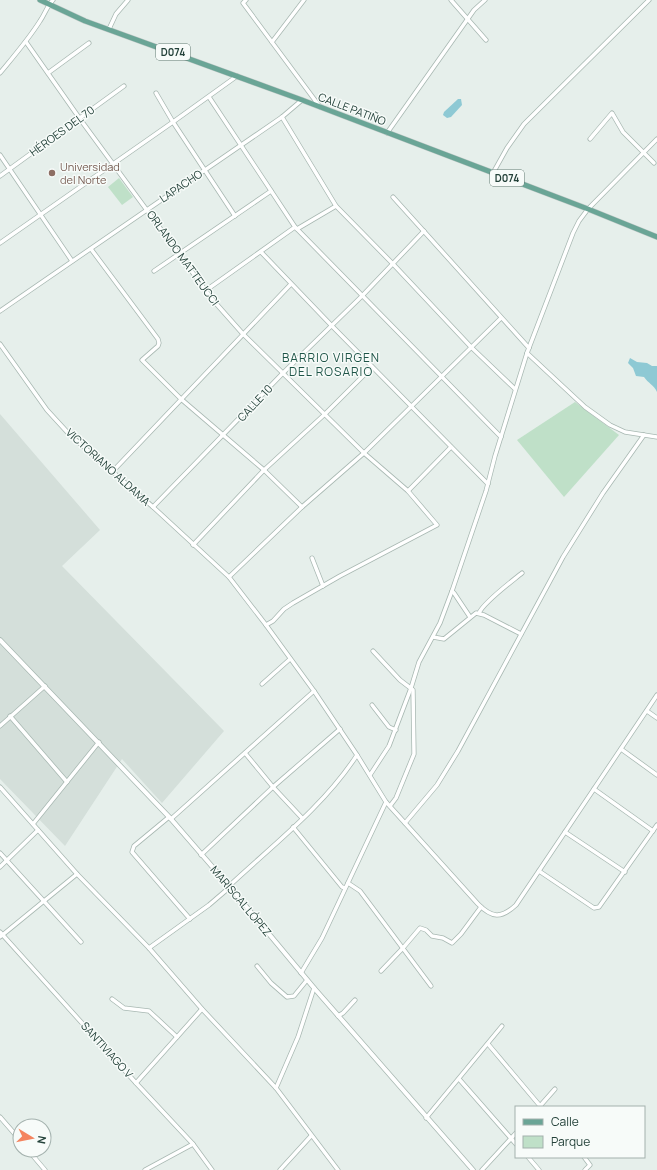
<svg xmlns="http://www.w3.org/2000/svg" width="657" height="1170" font-family="Manrope,sans-serif">
  <style>
    .built { fill: #d4dfda }
    .green { fill: #bfe0c8 }
    .water { fill: #8ec9d4 }
    .lines { fill: none; stroke-linecap: round; stroke-linejoin: round }
    .minor-casing { stroke: #a8b8b2; stroke-width: 5 }
    .tertiary-casing { stroke: #a8b8b2; stroke-width: 5.5 }
    .primary-casing { stroke: #c2cac8; stroke-width: 6 }
    .minor { stroke: #fff; stroke-width: 3.5 }
    .tertiary { stroke: #fff; stroke-width: 4 }
    .primary { stroke: #6aa596; stroke-width: 5 }
    .education-dot { fill: #8d6e63; stroke: #f7fbf9; stroke-width: 1.5 }
    .labels { text-anchor: middle; stroke-width: 3; stroke-linejoin: round; paint-order: stroke }
    .shield { fill: #f7fbf9; stroke: #637a73; stroke-width: 1 }
    .shield-label { font-size: 10px; font-weight: bold; fill: #24423a }
    .street-label { font-size: 11px; fill: #24423a; stroke: #f7fbf9 }
    .education-label { font-size: 11px; fill: #785e54; stroke: #f7fbf9; text-anchor: start }
    .neighbourhood-label { font-size: 12px; letter-spacing: 1px; fill: #1f5548; stroke: #f7fbf9 }
  </style>
  <rect width="100%" height="100%" fill="#e6efeb"/>
  <path class="built" d="M 0,414 L 100,530 L 62,566 L 224,731 L 162,803 L 122,759 L 65,846 L 0,779 Z"/>
  <g class="green">
    <path d="M 119,178 L 133,197 L 122,205 L 108,187 Z"/>
    <path d="M 575,402 L 619,435 L 564,497 L 517,440 Z"/>
  </g>
  <g class="water">
    <path d="M 458,99 L 461,99 L 462,105 L 451,117 L 447,118 L 443,115 L 444,112 Z"/>
    <path d="M 630,358 L 637,362 L 647,363 L 652,366 L 657,366 L 657,392 C 654,385 648,383 644,377 L 636,376 L 633,368 L 628,363 Z"/>
  </g>
  <g class="lines">
    <g class="minor-casing">
      <g id="minor">
        <path d="M 246,0 L 243,3 L 320,107"/>
        <path d="M 451,0 L 486,40"/>
        <path d="M 109,29 L 116,14 L 128,0"/>
        <path d="M 26,42 L 80,119 L 212,299 L 243,334 L 364,453 L 408,491 L 437,525 L 340,576 L 293,603 L 284,609 L 273,621 L 266,625"/>
        <path d="M 272,42 L 304,0"/>
        <path d="M 0,73 C 14,56 28,40 40,21 C 45,14 47,6 53,0"/>
        <path d="M 48,73 L 89,43"/>
        <path d="M 156,93 L 173,122 L 235,216"/>
        <path d="M 282,117 L 336,206 L 393,264 L 471,347 L 515,389"/>
        <path d="M 387,133 L 474,10 L 485,0"/>
        <path d="M 590,139 L 612,113 L 623,132 L 654,163"/>
        <path d="M 0,155 L 72,261"/>
        <path d="M 493,173 L 507,148 L 524,124 L 649,0"/>
        <path d="M 0,176 L 124,86"/>
        <path d="M 393,197 L 529,348"/>
        <path d="M 295,227 L 501,437"/>
        <path d="M 297,229 L 336,206"/>
        <path d="M 0,243 L 173,122 L 237,76"/>
        <path d="M 91,249 L 158,339 L 159,343 L 158,346 L 142,360 L 181,399 L 264,470 L 302,507"/>
        <path d="M 261,252 L 332,326 L 488,484"/>
        <path d="M 154,271 L 271,191"/>
        <path d="M 205,291 L 295,227 L 209,97"/>
        <path d="M 0,311 L 282,117 L 302,100"/>
        <path d="M 0,344 L 47,410 L 69,434 L 153,507 L 229,577 L 266,625 L 314,691 L 357,755 L 386,802 L 478,904 C 492,918 501,919 516,905 L 657,695"/>
        <path d="M 527,353 L 585,407 L 610,425 L 625,432 L 657,437"/>
        <path d="M 113,471 L 291,284"/>
        <path d="M 408,491 L 451,447"/>
        <path d="M 153,507 L 283,373 L 362,296 L 424,231"/>
        <path d="M 193,545 L 264,470 L 325,414 L 372,367"/>
        <path d="M 312,558 L 323,586"/>
        <path d="M 229,577 L 302,507 L 364,453 L 501,318"/>
        <path d="M 452,591 L 454,593 L 470,617"/>
        <path d="M 479,613 C 484,602 511,582 522,573"/>
        <path d="M 433,637 L 444,639 L 476,613 L 484,615 L 521,634"/>
        <path d="M 373,651 L 400,680 L 413,690 L 414,754 L 396,798 L 390,806"/>
        <path d="M 262,684 L 290,659"/>
        <path d="M 372,705 L 389,727 L 396,730"/>
        <path d="M 647,711 L 657,718"/>
        <path d="M 10,716 L 67,782"/>
        <path d="M 0,726 L 45,686"/>
        <path d="M 621,749 L 657,775"/>
        <path d="M 245,753 L 273,787 L 302,818"/>
        <path d="M 370,775 L 389,746 L 411,688 L 419,662 L 440,623 L 452,591 L 486,491 L 495,456 L 527,353 L 573,233 L 579,221 L 588,209 L 657,139"/>
        <path d="M 0,787 L 77,874 L 149,948 L 202,1009 L 276,1088 L 338,1170"/>
        <path d="M 594,789 L 653,831"/>
        <path d="M 169,817 L 134,846 L 132,852 L 190,919"/>
        <path d="M 171,819 L 314,691"/>
        <path d="M 405,823 L 437,785 L 458,751 L 563,557 L 603,493 L 644,435"/>
        <path d="M 33,824 L 99,742"/>
        <path d="M 293,827 L 342,887 L 345,888"/>
        <path d="M 565,832 L 625,872"/>
        <path d="M 0,853 L 81,942"/>
        <path d="M 201,855 L 273,787 L 340,729"/>
        <path d="M 0,867 L 38,830"/>
        <path d="M 539,871 L 594,908 L 599,907 L 657,825"/>
        <path d="M 348,883 L 360,891 L 431,986"/>
        <path d="M 229,886 C 273,845 324,806 357,755"/>
        <path d="M 0,932 L 136,1083 L 193,1144 L 212,1170"/>
        <path d="M 0,937 L 77,874"/>
        <path d="M 149,948 L 209,905 L 230,887"/>
        <path d="M 257,966 L 271,983 L 287,997 L 294,996 L 307,980"/>
        <path d="M 381,971 L 403,948 L 420,928 L 426,930 L 432,936 L 443,938 L 452,943 L 461,934 L 481,907"/>
        <path d="M 301,973 L 322,938 L 386,802"/>
        <path d="M 112,999 L 124,1008 L 149,1011 L 177,1037"/>
        <path d="M 338,1016 L 343,1013 L 355,1000"/>
        <path d="M 488,1044 L 541,1107"/>
        <path d="M 459,1079 L 516,1144"/>
        <path d="M 136,1083 L 202,1009"/>
        <path d="M 276,1088 L 298,1037 L 314,988"/>
        <path d="M 540,1106 L 555,1089"/>
        <path d="M 0,1117 L 20,1140"/>
        <path d="M 426,1118 L 502,1026"/>
        <path d="M 28,1150 L 45,1170"/>
        <path d="M 528,1157 L 539,1170"/>
        <path d="M 584,1157 L 590,1165 L 585,1170"/>
        <path d="M 145,1170 L 193,1144"/>
        <path d="M 280,1170 L 311,1136"/>
        <path d="M 482,1170 L 516,1133"/>
      </g>
    </g>
    <g class="tertiary-casing">
      <path id="tertiary" d="M 0,640 L 171,819 L 229,886 L 314,988 L 473,1170"/>
    </g>
    <g class="primary-casing">
      <path id="primary" d="M 40,0 L 85,21 L 302,100 L 588,209 L 657,237"/>
    </g>
    <use href="#minor" class="minor"/>
    <use href="#tertiary" class="tertiary"/>
    <use href="#primary" class="primary"/>
  </g>
  <circle class="education-dot" cx="52" cy="173" r="4"/>
  <g class="labels">
    <g class="shield">
      <rect x="156" y="44" width="34" height="16" rx="3"/>
      <rect x="490" y="170" width="34" height="16" rx="3"/>
    </g>
    <g class="shield-label">
      <text x="173" y="56">D074</text>
      <text x="507" y="182">D074</text>
    </g>
    <g class="street-label">
      <text transform="translate(352 109) rotate(21)" y="4">CALLE PATIÑO</text>
      <text transform="translate(62 131) rotate(-36)" y="4">HÉROES DEL 70</text>
      <text transform="translate(181 186) rotate(-34)" y="4">LAPACHO</text>
      <text transform="translate(183 258) rotate(54)" y="4">ORLANDO MATTEUCCI</text>
      <text transform="translate(255 403) rotate(-47)" y="4">CALLE 10</text>
      <text transform="translate(108 467) rotate(42)" y="4">VICTORIANO ALDAMA</text>
      <text transform="translate(241 901) rotate(50)" y="4">MARISCAL LÓPEZ</text>
      <text transform="translate(107 1050) rotate(48)" y="4">SANTIVIAGO V</text>
    </g>
    <g class="education-label">
      <text x="60" y="171">Universidad<tspan x="60" dy="13">del Norte</tspan></text>
    </g>
    <g class="neighbourhood-label">
      <text x="331" y="362">BARRIO VIRGEN<tspan x="331" dy="14">DEL ROSARIO</tspan></text>
    </g>
  </g>
  <rect x="515" y="1106" width="130" height="52" fill="#f7fbf9" stroke="#a3b1ad"/>
  <rect x="523" y="1119" width="20" height="6" fill="#6aa596" stroke="#a3b1ad"/>
  <text x="551" y="1126" font-size="12" fill="#24423a">Calle</text>
  <rect x="523" y="1136" width="20" height="12" fill="#bfe0c8" stroke="#a3b1ad"/>
  <text x="551" y="1146" font-size="12" fill="#24423a">Parque</text>
  <g transform="translate(32 1138) rotate(100)"><circle r="19" fill="#f7fbf9" stroke="#a3b1ad"/>
  <path d="M0-3L7 15L0 10L-7 15Z" fill="#f4845f"/>
  <text y="-6" font-size="11" font-weight="bold" text-anchor="middle" fill="#24423a">N</text>
  </g>
</svg>
